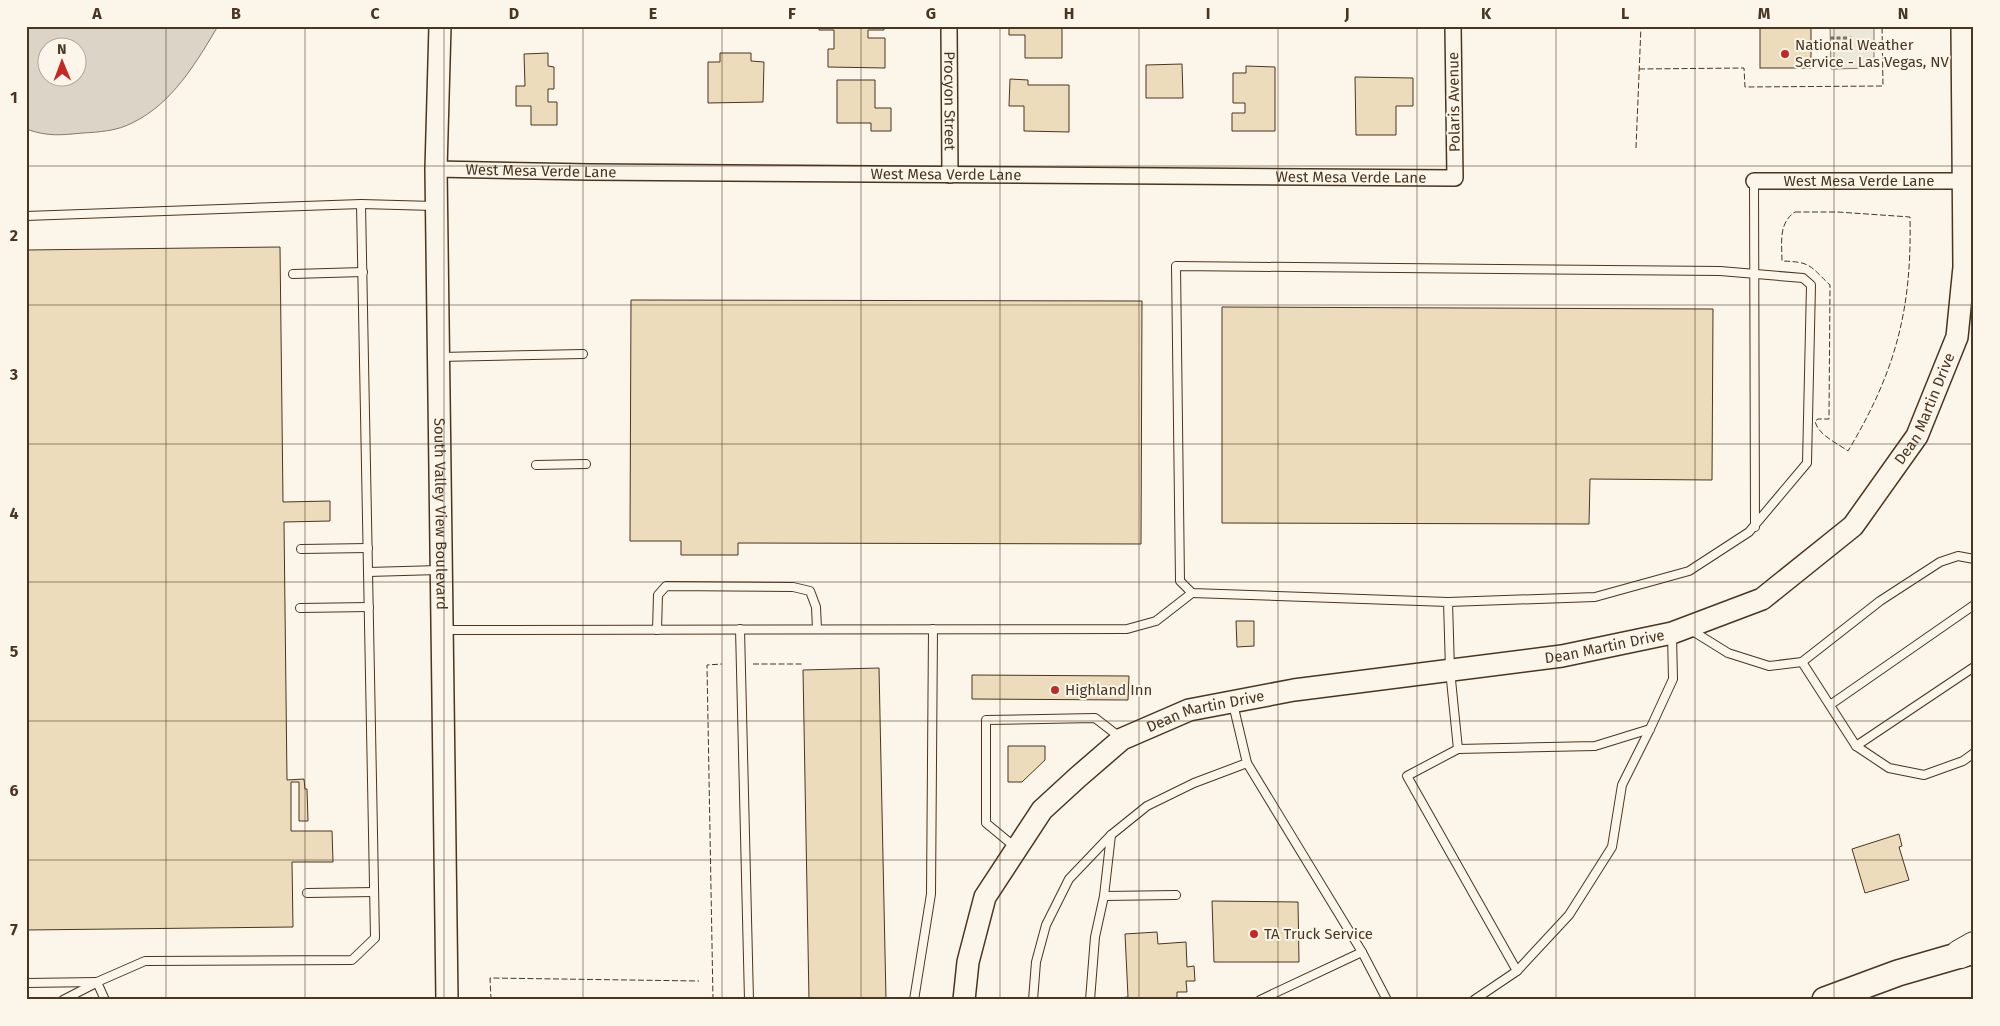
<svg xmlns="http://www.w3.org/2000/svg" width="2000" height="1026" font-family="'Fira Sans',sans-serif">
  <style>
    .parking { fill: #ede7d9; stroke: #887966 }
    .water { fill: #dcd4c6; stroke: #887966; fill-rule: evenodd }
    .building { fill: #ecdcbc; stroke: #4a3520 }
    .lines { fill: none; stroke-linecap: round; stroke-linejoin: round }
    .service-casing { stroke: #4a3520; stroke-width: 10 }
    .minor-casing { stroke: #4a3520; stroke-width: 18 }
    .secondary-casing { stroke: #4a3520; stroke-width: 24 }
    .trunk-casing { stroke: #4a3520; stroke-width: 28 }
    .motorway-casing { stroke: #4a3520; stroke-width: 30 }
    .path { stroke: #7f6f5c; stroke-width: 3; stroke-dasharray: 4 2.5; stroke-linecap: butt }
    .service { stroke: #fbf6e9; stroke-width: 8 }
    .minor { stroke: #fbf6e9; stroke-width: 15 }
    .secondary { stroke: #fbf6e9; stroke-width: 21 }
    .trunk { stroke: #fbf6e9; stroke-width: 25 }
    .motorway { stroke: #fbf6e9; stroke-width: 28 }
    .fence { stroke: #4a3520; stroke-width: 1; stroke-dasharray: 6 2.5; stroke-linecap: butt }
    .grid { fill: none; stroke: #4a3520; stroke-width: 1; stroke-opacity: 0.55 }
    .poi-dot { fill: #c62828; stroke: #fbf6e9; stroke-width: 2 }
    .labels { text-anchor: middle; stroke-width: 4; stroke-linejoin: round; paint-order: stroke }
    .poi-label { font-size: 15px; fill: #4a3520; stroke: #fbf6e9; text-anchor: start }
    .street-label { font-size: 15px; fill: #4a3520; stroke: #fbf6e9 }
    .neatline { fill: none; stroke: #4a3520; stroke-width: 2 }
    .grid-label { font-size: 16px; text-anchor: middle; font-weight: bold; fill: #4a3520 }
  </style>
  <rect width="100%" height="100%" fill="#fbf6e9"/>
  <path class="parking" d="M 1830,26 L 1874,26 L 1874,68 L 1831,69 Z"/>
  <path class="water" d="M 26,26 L 218,26 C 196,63 172,104 132,123 C 117,131 99,132 83,133 C 60,135 49,137 26,129 ZM 48,48 L 78,48 L 78,78 L 48,78 Z"/>
  <g class="building">
    <path d="M 819,26 L 884,26 L 884,30 L 868,30 L 868,38 L 885,38 L 885,68 L 828,67 L 828,49 L 834,49 L 834,30 L 819,30 Z"/>
    <path d="M 1009,26 L 1062,26 L 1062,58 L 1025,58 L 1025,35 L 1009,35 Z"/>
    <rect x="1760" y="26" width="51" height="42"/>
    <path d="M 548,53 L 548,66 L 554,67 L 554,89 L 548,89 L 548,102 L 557,102 L 557,125 L 531,125 L 531,106 L 516,106 L 516,86 L 525,86 L 524,54 Z"/>
    <path d="M 720,53 L 751,53 L 751,61 L 764,62 L 763,102 L 708,103 L 708,62 L 720,62 Z"/>
    <path d="M 1182,64 L 1183,98 L 1146,98 L 1146,65 Z"/>
    <path d="M 1246,66 L 1275,67 L 1275,131 L 1232,131 L 1232,113 L 1245,113 L 1245,103 L 1233,103 L 1233,73 L 1246,73 Z"/>
    <path d="M 1355,77 L 1413,78 L 1413,106 L 1396,106 L 1396,135 L 1356,135 Z"/>
    <path d="M 1010,79 L 1028,80 L 1028,85 L 1069,85 L 1069,132 L 1024,131 L 1024,106 L 1009,106 Z"/>
    <path d="M 837,80 L 875,80 L 875,108 L 891,108 L 891,131 L 871,131 L 871,123 L 837,123 Z"/>
    <path d="M 280,247 L 283,502 L 330,501 L 330,521 L 284,522 L 287,780 L 304,779 L 305,789 L 307,789 L 308,821 L 299,821 L 299,782 L 291,782 L 291,831 L 332,831 L 333,862 L 292,862 L 293,927 L 26,930 L 26,250 Z"/>
    <path d="M 631,300 L 1142,301 L 1141,544 L 738,543 L 738,555 L 681,555 L 681,541 L 630,541 Z"/>
    <path d="M 1222,307 L 1713,309 L 1712,480 L 1590,479 L 1589,524 L 1222,523 Z"/>
    <path d="M 1236,621 L 1254,621 L 1254,646 L 1237,647 Z"/>
    <path d="M 879,668 L 886,1000 L 809,1000 L 803,670 Z"/>
    <path d="M 972,675 L 1129,676 L 1128,700 L 972,699 Z"/>
    <path d="M 1008,746 L 1045,746 L 1045,760 L 1022,782 L 1008,782 Z"/>
    <path d="M 1899,834 L 1902,846 L 1899,847 L 1909,880 L 1865,893 L 1852,849 Z"/>
    <path d="M 1212,901 L 1298,902 L 1299,962 L 1214,962 Z"/>
    <path d="M 1157,932 L 1158,944 L 1186,942 L 1187,967 L 1194,966 L 1195,981 L 1186,981 L 1187,992 L 1177,992 L 1177,1000 L 1101,1000 L 1128,997 L 1125,934 Z"/>
  </g>
  <g class="lines">
    <g class="service-casing">
      <g id="service">
        <path d="M 1754,181 L 1755,527"/>
        <path d="M 361,204 L 434,206"/>
        <path d="M 26,216 L 361,204 L 375,938 L 352,960 L 145,961 L 97,982 L 105,1000"/>
        <path d="M 293,274 L 363,272"/>
        <path d="M 440,357 L 583,354"/>
        <path d="M 536,465 L 586,464"/>
        <path d="M 301,549 L 368,548"/>
        <path d="M 368,572 L 439,570"/>
        <path d="M 1448,602 L 1192,593 L 1180,581 L 1176,266 L 1720,271 L 1803,278 L 1811,285 L 1807,463 L 1749,532 L 1689,571 L 1595,597 L 1448,602 L 1450,670 L 1458,749 L 1595,746 L 1650,729"/>
        <path d="M 300,608 L 369,607"/>
        <path d="M 740,629 L 749,1000"/>
        <path d="M 442,630 L 1127,629 L 1156,621 L 1192,593"/>
        <path d="M 657,630 L 658,595 L 666,586 L 793,587 L 810,591 L 816,607 L 817,629"/>
        <path d="M 1691,630 L 1728,653 L 1769,666 L 1802,662 L 1880,601 L 1940,562 L 1958,556 L 1974,559"/>
        <path d="M 1802,662 L 1856,746 L 1889,768 L 1924,775 L 1963,761 L 1974,753"/>
        <path d="M 1830,705 L 1974,605"/>
        <path d="M 1856,746 L 1974,667"/>
        <path d="M 1458,749 L 1407,776 L 1517,971"/>
        <path d="M 1247,763 L 1362,952 L 1260,1000"/>
        <path d="M 1015,847 L 986,823 L 986,720 L 1095,718 L 1121,738"/>
        <path d="M 307,893 L 374,892"/>
        <path d="M 1104,896 L 1176,895"/>
        <path d="M 1362,952 L 1387,1000"/>
        <path d="M 26,983 L 97,982"/>
        <path d="M 63,1000 L 94,984"/>
        <path d="M 914,1000 L 931,894 L 933,629"/>
        <path d="M 1033,1000 L 1036,962 L 1046,925 L 1069,879 L 1111,835 L 1147,806 L 1194,783 L 1247,763 L 1233,704"/>
        <path d="M 1090,1000 L 1095,937 L 1104,896 L 1111,835"/>
        <path d="M 1474,1000 L 1517,971 L 1569,915 L 1612,847 L 1622,785 L 1650,729 L 1673,679 L 1672,635"/>
      </g>
    </g>
    <g class="minor-casing">
      <g id="minor">
        <path id="s1" d="M 949,26 L 950,175"/>
        <path id="s2" d="M 436,169 L 589,172 L 1455,178 L 1453,26"/>
        <path id="s3" d="M 1754,181 L 1965,181"/>
      </g>
    </g>
    <g class="secondary-casing">
      <g id="secondary">
        <path id="s4" d="M 440,26 L 436,169 L 447,1000"/>
        <path id="s5" d="M 964,1000 L 968,962 L 985,897 L 1042,810 L 1078,777 L 1122,739 L 1189,710 L 1294,690 L 1562,656 L 1672,633 L 1762,599 L 1853,526 L 1917,436 L 1957,337 L 1964,267 L 1962,26"/>
      </g>
    </g>
    <g class="trunk-casing">
      <path id="trunk" d="M 1825,1000 L 1898,973 L 1974,951"/>
    </g>
    <g class="motorway-casing">
      <path id="motorway" d="M 1960,954 L 1974,946"/>
    </g>
    <path class="path" d="M 1830,38 L 1852,38"/>
    <use href="#service" class="service"/>
    <use href="#minor" class="minor"/>
    <use href="#secondary" class="secondary"/>
    <use href="#trunk" class="trunk"/>
    <use href="#motorway" class="motorway"/>
    <g class="fence">
      <path d="M 1639,69 L 1744,68 L 1745,87 L 1883,86 L 1882,26"/>
      <path d="M 1636,148 L 1641,26"/>
      <path d="M 1795,212 L 1838,212 L 1910,217 C 1912,309 1896,371 1848,451 C 1837,443 1818,435 1815,421 L 1818,419 L 1829,419 L 1830,285 C 1809,265 1811,262 1782,261 C 1782,244 1778,223 1795,212 Z"/>
      <path d="M 753,664 L 804,664"/>
      <path d="M 491,1000 L 490,978 L 699,981"/>
      <path d="M 713,1000 L 707,665 L 722,664"/>
    </g>
  </g>
  <path class="grid" d="M 166,26 L 166,1000M 305,26 L 305,1000M 444,26 L 444,1000M 583,26 L 583,1000M 722,26 L 722,1000M 861,26 L 861,1000M 1000,26 L 1000,1000M 1139,26 L 1139,1000M 1278,26 L 1278,1000M 1417,26 L 1417,1000M 1556,26 L 1556,1000M 1695,26 L 1695,1000M 1834,26 L 1834,1000M 26,166 L 1974,166M 26,305 L 1974,305M 26,444 L 1974,444M 26,582 L 1974,582M 26,721 L 1974,721M 26,860 L 1974,860"/>
  <g class="poi-dot">
    <circle cx="1785" cy="54" r="5"/>
    <circle cx="1055" cy="690" r="5"/>
    <circle cx="1254" cy="934" r="5"/>
  </g>
  <g class="labels">
    <g class="poi-label">
      <text x="1795" y="50">National Weather<tspan x="1795" dy="17">Service - Las Vegas, NV</tspan></text>
      <text x="1065" y="695">Highland Inn</text>
      <text x="1264" y="939">TA Truck Service</text>
    </g>
    <g class="street-label">
      <text dy="5" stroke="none"><textPath href="#s1" startOffset="75">Procyon Street</textPath></text>
      <text transform="translate(1454 102) rotate(-91)" y="5">Polaris Avenue</text>
      <text dy="5" stroke="none"><textPath href="#s2" startOffset="105">West Mesa Verde Lane</textPath></text>
      <text dy="5" stroke="none"><textPath href="#s2" startOffset="510">West Mesa Verde Lane</textPath></text>
      <text dy="5" stroke="none"><textPath href="#s2" startOffset="915">West Mesa Verde Lane</textPath></text>
      <text dy="5" stroke="none"><textPath href="#s3" startOffset="105">West Mesa Verde Lane</textPath></text>
      <text dy="5" stroke="none"><textPath href="#s5" startOffset="1230">Dean Martin Drive</textPath></text>
      <text dy="5" stroke="none"><textPath href="#s4" startOffset="488">South Valley View Boulevard</textPath></text>
      <text dy="5" stroke="none"><textPath href="#s5" startOffset="810">Dean Martin Drive</textPath></text>
      <text dy="5" stroke="none"><textPath href="#s5" startOffset="405">Dean Martin Drive</textPath></text>
    </g>
  </g>
  <rect width="2000" height="1026" fill="none" stroke="#fbf6e9" stroke-width="55"/>
  <g transform="translate(62 62) rotate(359)"><circle r="24" fill="#fbf6e9" stroke="#b4a999"/>
  <path d="M0-4L9 19L0 12L-9 19Z" fill="#c62828"/>
  <text y="-8" font-size="14" font-weight="bold" text-anchor="middle" fill="#4a3520">N</text>
  </g>
  <rect x="28" y="28" width="1944" height="970" class="neatline"/>
  <g class="grid-label">
    <text x="97" y="19">A</text>
    <text x="236" y="19">B</text>
    <text x="375" y="19">C</text>
    <text x="514" y="19">D</text>
    <text x="653" y="19">E</text>
    <text x="792" y="19">F</text>
    <text x="931" y="19">G</text>
    <text x="1069" y="19">H</text>
    <text x="1208" y="19">I</text>
    <text x="1347" y="19">J</text>
    <text x="1486" y="19">K</text>
    <text x="1625" y="19">L</text>
    <text x="1764" y="19">M</text>
    <text x="1903" y="19">N</text>
    <text x="14" y="103">1</text>
    <text x="14" y="241">2</text>
    <text x="14" y="380">3</text>
    <text x="14" y="519">4</text>
    <text x="14" y="657">5</text>
    <text x="14" y="796">6</text>
    <text x="14" y="935">7</text>
  </g>
</svg>
